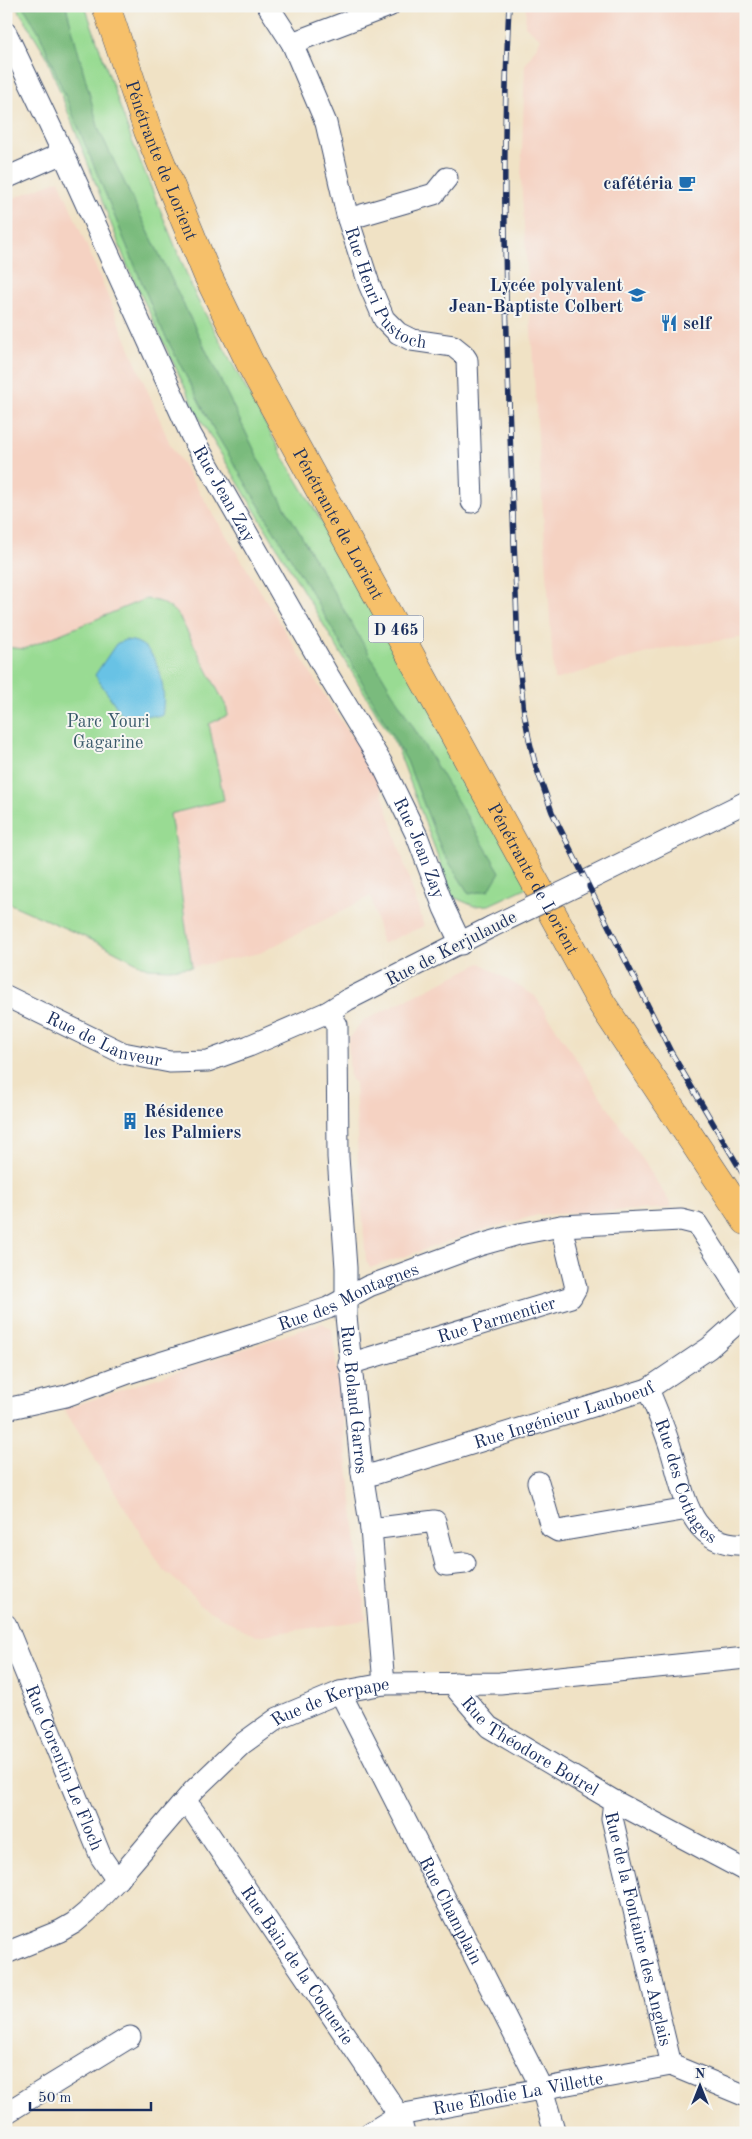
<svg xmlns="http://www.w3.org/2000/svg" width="752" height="2139" font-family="'Old Standard TT',serif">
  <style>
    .built { fill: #f5d2c2 }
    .green { fill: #99db93; stroke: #5a8578 }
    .forest { fill: #7abb7d; stroke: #4a756e }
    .water { fill: #67c2e5; stroke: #4178a2 }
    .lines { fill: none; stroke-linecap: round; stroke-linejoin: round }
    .minor-casing { stroke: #3b4a6d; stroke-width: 23 }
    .major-casing { stroke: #3b4a6d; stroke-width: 29 }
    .minor { stroke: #fff; stroke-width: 21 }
    .major { stroke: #f6c06b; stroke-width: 28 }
    .rail-casing { stroke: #1b2f5e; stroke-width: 5.5 }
    .rail { stroke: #f6f6f2; stroke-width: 4; stroke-dasharray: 11; stroke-linecap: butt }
    .minor-bridge-casing { stroke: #3b4a6d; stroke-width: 23; stroke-linecap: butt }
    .minor-bridge { stroke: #fff; stroke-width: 21 }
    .labels { text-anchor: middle; stroke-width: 4; stroke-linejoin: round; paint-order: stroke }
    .shield { fill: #f6f6f2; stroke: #5d6b8a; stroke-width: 1 }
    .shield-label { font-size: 16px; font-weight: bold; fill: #1b2f5e }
    .street-label { font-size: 18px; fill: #1b2f5e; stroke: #f6f6f2 }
    .poi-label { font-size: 18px; font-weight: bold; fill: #1b2f5e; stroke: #f6f6f2; text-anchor: end }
    .park-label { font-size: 18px; fill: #3a5a6b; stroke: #f6f6f2 }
  </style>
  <rect width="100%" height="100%" fill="#f6f6f2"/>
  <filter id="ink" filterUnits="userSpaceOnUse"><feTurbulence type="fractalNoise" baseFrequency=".02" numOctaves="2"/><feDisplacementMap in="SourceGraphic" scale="10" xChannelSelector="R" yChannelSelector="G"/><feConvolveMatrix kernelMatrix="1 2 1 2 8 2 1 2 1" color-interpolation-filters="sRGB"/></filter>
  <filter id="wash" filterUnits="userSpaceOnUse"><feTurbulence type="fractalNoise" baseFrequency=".0096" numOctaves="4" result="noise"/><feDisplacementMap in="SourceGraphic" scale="20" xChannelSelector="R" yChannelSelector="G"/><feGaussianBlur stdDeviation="1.12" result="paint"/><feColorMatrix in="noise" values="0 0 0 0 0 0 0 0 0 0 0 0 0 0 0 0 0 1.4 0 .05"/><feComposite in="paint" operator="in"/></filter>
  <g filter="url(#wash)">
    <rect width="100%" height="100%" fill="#f0e2c5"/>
    <g class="built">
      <path d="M 526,6 L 746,6 L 746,637 L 661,649 L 554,680 L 521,179 L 525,65 L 541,39 L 525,26 Z"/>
      <path d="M 59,180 L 170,444 L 325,696 L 376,774 L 424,926 L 382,944 L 371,896 L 260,953 L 192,967 L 182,906 L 179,861 L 169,813 L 209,724 L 228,715 L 226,706 L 179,616 L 171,607 L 137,602 L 24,649 L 6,647 L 6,201 Z"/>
      <path d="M 480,963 L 535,996 L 671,1204 L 671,1208 L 538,1215 L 479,1231 L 370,1268 L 366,1260 L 358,1163 L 355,1083 L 350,1078 L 348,1039 L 363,1021 Z"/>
      <path d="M 322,1323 L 332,1329 L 366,1620 L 256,1636 L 202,1607 L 184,1587 L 163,1570 L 64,1409 Z"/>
    </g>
    <g class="green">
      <path d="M 16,6 L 85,6 L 132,141 L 196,297 L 285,460 L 392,638 L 532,885 L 489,905 L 474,906 L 453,897 L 397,747 L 200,419 L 127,265 L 46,55 Z"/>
      <path d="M 145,599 C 160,600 169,605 179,616 L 226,706 L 228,715 L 209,724 L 224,800 L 170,814 C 179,865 183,915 192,967 L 169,969 L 147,968 L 103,945 L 6,902 L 6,647 L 24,649 Z"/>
    </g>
    <path class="forest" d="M 23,6 L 66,6 L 99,130 L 267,476 L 364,645 L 500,872 L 489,890 L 469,894 L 442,851 L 407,761 L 314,597 L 215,432 L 158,322 L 39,32 Z"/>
    <path class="water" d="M 125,640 C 160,640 167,691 162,716 L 122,715 L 95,675 L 116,644 Z"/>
  </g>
  <g filter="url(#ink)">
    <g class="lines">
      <g class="minor-casing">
        <g id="minor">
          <path id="s1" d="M 268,6 L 292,43 L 326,123 L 348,219 L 369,284 L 384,319 L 398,333 L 412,340 L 453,346 L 463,354 L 467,360 L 472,502"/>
          <path id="s2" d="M 6,33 L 63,153 L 191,435 L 328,675 L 382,764 L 417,836 L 444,908 L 461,944"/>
          <path d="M 292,43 L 389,6"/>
          <path d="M 6,178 L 63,153"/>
          <path d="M 348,219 L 434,194 L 447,178"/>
          <path d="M 576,886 L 746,802"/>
          <path id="s3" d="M 6,996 L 123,1053 L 170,1062 L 208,1061 L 249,1046 L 328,1012 L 347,1000 L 491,927"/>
          <path id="s4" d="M 328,1012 L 337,1025 L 337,1033 L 338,1157 L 346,1268 L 346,1316 L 362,1473 L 371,1529 L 384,1684"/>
          <path id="s5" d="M 349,1364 L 571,1297 L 576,1288 L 561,1226"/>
          <path id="s6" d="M 648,1389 C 656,1409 665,1429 671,1450 C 684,1491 688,1548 746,1544"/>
          <path id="s7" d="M 6,1409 L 66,1396 L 131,1372 L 256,1333 L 328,1308 L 369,1286 L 480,1245 L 519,1234 L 561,1226 L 681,1220 L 697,1224 L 746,1300"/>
          <path id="s8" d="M 362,1473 L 374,1474 L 648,1389 L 709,1348 L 746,1315"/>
          <path d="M 538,1482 L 551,1527 L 558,1531 L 688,1509"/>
          <path d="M 371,1529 L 435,1521 L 446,1565 L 465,1563"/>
          <path id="s9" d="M 6,1625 L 101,1857 L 112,1873 L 118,1879"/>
          <path id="s10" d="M 456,1683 L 458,1691 L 489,1727 L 614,1801 L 746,1871"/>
          <path id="s11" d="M 340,1692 L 542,2089 L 555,2133"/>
          <path id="s12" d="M 185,1801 L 194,1812 L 399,2115 L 404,2133"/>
          <path id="s13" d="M 614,1801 L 612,1818 L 671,2065 L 746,2096"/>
          <path id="s14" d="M 6,1953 L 60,1931 L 74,1923 L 87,1912 L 118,1879 L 194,1790 L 242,1744 L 278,1718 L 340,1692 L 384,1684 L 500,1683 L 746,1658"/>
          <path d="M 6,2113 L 130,2037"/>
          <path id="s15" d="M 370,2133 L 399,2115 L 671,2065"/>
        </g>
      </g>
      <g class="major-casing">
        <g id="major">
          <path id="s16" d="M 106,6 L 148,131 L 207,274 L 250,363 L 602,1004 L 746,1221"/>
        </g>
      </g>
      <use href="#minor" class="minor"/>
      <use href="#major" class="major"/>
      <g class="rail-casing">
        <path id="rail" d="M 509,6 C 498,221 511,437 518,652 L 524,713 L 529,739 L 536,767 L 552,812 L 671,1052 L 746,1179"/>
      </g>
      <use href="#rail" class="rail"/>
      <g class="minor-bridge-casing">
        <path id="minor-bridge" d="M 491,927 L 576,886"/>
      </g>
      <use href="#minor-bridge" class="minor-bridge"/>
    </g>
  </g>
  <defs>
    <g id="cafe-bare" transform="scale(1.35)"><path d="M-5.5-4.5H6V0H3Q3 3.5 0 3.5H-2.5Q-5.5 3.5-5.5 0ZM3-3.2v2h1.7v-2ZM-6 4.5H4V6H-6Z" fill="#1f6fb2" stroke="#f6f6f2" stroke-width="2.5" paint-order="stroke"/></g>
    <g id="school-bare" transform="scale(1.35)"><path d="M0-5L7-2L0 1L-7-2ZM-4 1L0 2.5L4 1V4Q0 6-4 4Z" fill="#1f6fb2" stroke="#f6f6f2" stroke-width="2.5" paint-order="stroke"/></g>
    <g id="restaurant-bare" transform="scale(1.35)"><path d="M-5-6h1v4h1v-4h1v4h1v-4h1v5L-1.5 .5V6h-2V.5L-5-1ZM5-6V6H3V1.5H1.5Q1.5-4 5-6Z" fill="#1f6fb2" stroke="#f6f6f2" stroke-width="2.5" paint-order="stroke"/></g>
    <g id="building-bare" transform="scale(1.35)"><path d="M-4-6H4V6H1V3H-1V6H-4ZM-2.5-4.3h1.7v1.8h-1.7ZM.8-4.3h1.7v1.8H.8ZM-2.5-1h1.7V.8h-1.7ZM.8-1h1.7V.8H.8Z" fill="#1f6fb2" stroke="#f6f6f2" stroke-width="2.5" paint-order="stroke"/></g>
  </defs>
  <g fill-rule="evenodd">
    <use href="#cafe-bare" x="687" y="183"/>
    <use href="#school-bare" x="637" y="295"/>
    <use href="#restaurant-bare" x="669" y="323"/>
    <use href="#building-bare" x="130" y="1121"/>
  </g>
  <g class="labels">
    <rect class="shield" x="368.5" y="615.5" width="55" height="27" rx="4"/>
    <g class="shield-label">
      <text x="396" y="635">D 465</text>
    </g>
    <g class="street-label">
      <text dy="6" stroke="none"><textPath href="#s16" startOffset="164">Pénétrante de Lorient</textPath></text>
      <text dy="6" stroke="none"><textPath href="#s1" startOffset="312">Rue Henri Pustoch</textPath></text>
      <text dy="6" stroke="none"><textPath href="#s2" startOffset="510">Rue Jean Zay</textPath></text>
      <text dy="6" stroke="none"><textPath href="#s16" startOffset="569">Pénétrante de Lorient</textPath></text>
      <text dy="6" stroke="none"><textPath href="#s2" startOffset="915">Rue Jean Zay</textPath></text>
      <text dy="6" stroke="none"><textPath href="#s16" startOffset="974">Pénétrante de Lorient</textPath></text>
      <text transform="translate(451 948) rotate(-27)" y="6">Rue de Kerjulaude</text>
      <text dy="6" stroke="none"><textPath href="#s3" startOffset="108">Rue de Lanveur</textPath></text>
      <text dy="6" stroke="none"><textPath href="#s7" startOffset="361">Rue des Montagnes</textPath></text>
      <text dy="6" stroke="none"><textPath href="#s5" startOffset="154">Rue Parmentier</textPath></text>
      <text dy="6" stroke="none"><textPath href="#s4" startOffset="391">Rue Roland Garros</textPath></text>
      <text dy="6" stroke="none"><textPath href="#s8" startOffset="211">Rue Ingénieur Lauboeuf</textPath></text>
      <text dy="6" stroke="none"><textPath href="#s6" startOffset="100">Rue des Cottages</textPath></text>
      <text dy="6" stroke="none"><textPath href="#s14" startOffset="420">Rue de Kerpape</textPath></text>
      <text dy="6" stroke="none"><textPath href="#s10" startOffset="100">Rue Théodore Botrel</textPath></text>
      <text dy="6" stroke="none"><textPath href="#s9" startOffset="154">Rue Corentin Le Floch</textPath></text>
      <text dy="6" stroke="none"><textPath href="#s11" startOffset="245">Rue Champlain</textPath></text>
      <text dy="6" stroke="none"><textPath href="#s13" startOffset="131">Rue de la Fontaine des Anglais</textPath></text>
      <text dy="6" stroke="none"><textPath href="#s12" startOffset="199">Rue Bain de la Coquerie</textPath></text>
      <text dy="6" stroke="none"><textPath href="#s15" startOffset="155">Rue Élodie La Villette</textPath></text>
    </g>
    <g class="poi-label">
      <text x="673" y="189">cafétéria</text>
      <text x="623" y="291">Lycée polyvalent<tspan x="623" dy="21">Jean-Baptiste Colbert</tspan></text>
      <text x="683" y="329" text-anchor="start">self</text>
      <text x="144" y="1117" text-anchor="start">Résidence<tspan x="144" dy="21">les Palmiers</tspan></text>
    </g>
    <g class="park-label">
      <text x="108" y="727">Parc Youri<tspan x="108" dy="21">Gagarine</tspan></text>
    </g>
  </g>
  <rect width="752" height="2139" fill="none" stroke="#f6f6f2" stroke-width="25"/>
  <g transform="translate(700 2086)" stroke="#f6f6f2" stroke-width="4" paint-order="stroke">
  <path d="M0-4L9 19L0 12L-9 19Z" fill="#1b2f5e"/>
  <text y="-8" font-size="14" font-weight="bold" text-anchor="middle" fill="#1b2f5e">N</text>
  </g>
  <path d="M30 2102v8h121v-8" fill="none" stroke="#1b2f5e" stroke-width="2.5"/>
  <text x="38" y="2102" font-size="15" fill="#1b2f5e" stroke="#f6f6f2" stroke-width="4" paint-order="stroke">50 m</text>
</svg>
